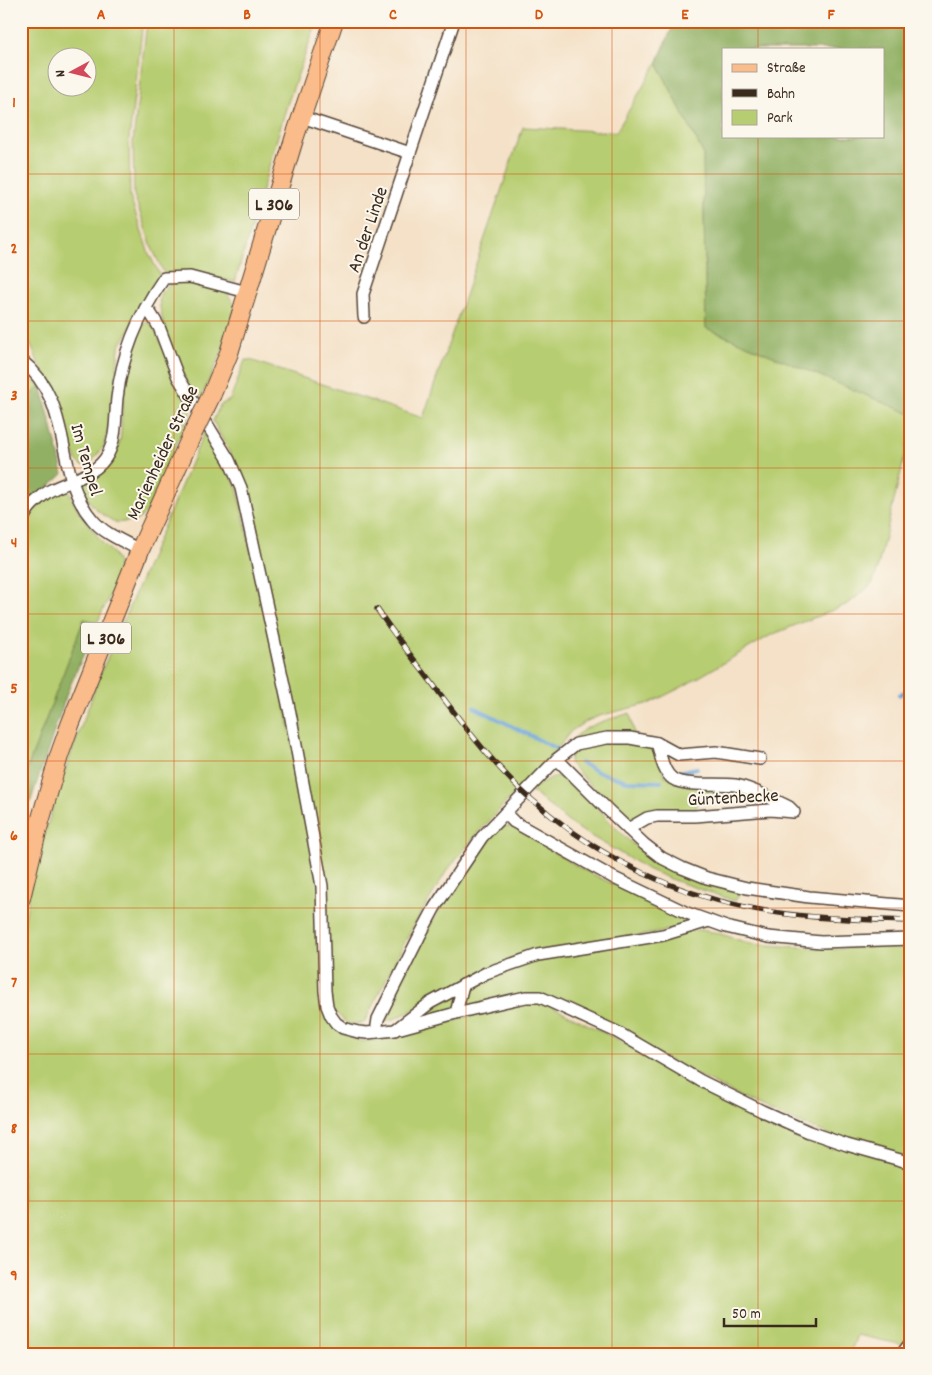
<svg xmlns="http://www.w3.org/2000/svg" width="932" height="1375" font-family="Dekko,sans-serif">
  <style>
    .green { fill: #b7cd71; stroke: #797c48; fill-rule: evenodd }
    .forest { fill: #91b063; stroke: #666d40; fill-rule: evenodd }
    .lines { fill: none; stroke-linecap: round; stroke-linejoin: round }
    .stream { stroke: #66a1d6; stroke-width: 4 }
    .minor-casing { stroke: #574537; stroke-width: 14 }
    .primary-casing { stroke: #574537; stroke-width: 20 }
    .minor { stroke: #fff; stroke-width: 11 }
    .primary { stroke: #f9bc8a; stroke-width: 18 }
    .rail-casing { stroke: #3b2a1e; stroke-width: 5.5 }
    .rail { stroke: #fbf7ec; stroke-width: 4; stroke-dasharray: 11; stroke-linecap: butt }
    .primary-bridge-casing { stroke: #574537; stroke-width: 20; stroke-linecap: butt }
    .primary-bridge { stroke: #f9bc8a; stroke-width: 18 }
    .grid { fill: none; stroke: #d7540e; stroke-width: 1; stroke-opacity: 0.55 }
    .labels { text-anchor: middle; stroke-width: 4; stroke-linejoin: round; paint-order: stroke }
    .shield { fill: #fbf7ec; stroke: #75685c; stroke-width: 1 }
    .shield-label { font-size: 18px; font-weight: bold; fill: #3b2a1e }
    .street-label { font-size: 19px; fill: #3b2a1e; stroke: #fbf7ec }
    .neatline { fill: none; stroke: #d7540e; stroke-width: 2 }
    .grid-label { font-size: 16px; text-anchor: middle; font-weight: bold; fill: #d7540e }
  </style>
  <rect width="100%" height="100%" fill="#fbf7ec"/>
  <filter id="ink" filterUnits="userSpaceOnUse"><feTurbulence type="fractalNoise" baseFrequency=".02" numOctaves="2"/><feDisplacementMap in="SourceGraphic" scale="10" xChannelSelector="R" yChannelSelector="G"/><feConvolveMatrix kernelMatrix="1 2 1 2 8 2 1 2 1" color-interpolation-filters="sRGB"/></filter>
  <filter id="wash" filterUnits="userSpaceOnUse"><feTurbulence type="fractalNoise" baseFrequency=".0096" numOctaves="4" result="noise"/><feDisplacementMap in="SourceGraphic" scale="20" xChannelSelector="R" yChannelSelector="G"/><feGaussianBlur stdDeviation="1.12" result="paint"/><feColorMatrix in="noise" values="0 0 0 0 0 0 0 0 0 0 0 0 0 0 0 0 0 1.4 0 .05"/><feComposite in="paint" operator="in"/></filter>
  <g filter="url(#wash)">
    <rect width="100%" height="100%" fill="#f4e1c7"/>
    <g class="green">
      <path d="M 21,21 L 143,21 L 129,140 L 130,197 L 149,254 L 161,277 L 119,347 L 114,400 L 104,446 L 90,464 L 86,466 L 81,465 L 77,461 L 71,445 L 60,399 L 39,364 L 21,323 ZM 58,58 L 88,58 L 88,88 L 58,88 Z"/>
      <path d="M 147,21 L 317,21 L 287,105 L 235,282 L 216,278 L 165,275 L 152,248 L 134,195 L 133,142 Z"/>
      <path d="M 770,21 L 910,21 L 907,26 L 770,25 Z"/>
      <path d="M 657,63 L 703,153 L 706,328 L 911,414 L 911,431 L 876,574 L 872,584 L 848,604 L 771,635 L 682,687 L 650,703 L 599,716 L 587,721 L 571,731 L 551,757 L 524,783 L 476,835 L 446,872 L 411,930 L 364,1023 L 347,1024 L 332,1008 L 327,974 L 324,887 L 233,459 L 213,421 L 220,405 L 230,400 L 245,360 L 250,360 L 423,418 L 523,127 L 616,132 Z"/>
      <path d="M 189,280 L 225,291 L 233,302 L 235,308 L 222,352 L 202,395 L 196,399 C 189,386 182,374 176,361 C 171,350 156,304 160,295 C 166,283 178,281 189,280 Z"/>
      <path d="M 146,322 L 151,324 L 155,330 L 192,408 L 146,513 L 137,520 L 116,523 C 95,510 91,507 81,485 C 96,473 110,465 118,447 C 122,439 121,422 122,413 C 124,396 132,331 146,322 Z"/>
      <path d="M 21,373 L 41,386 L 21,406 Z"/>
      <path d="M 206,428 L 237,488 L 287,714 L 319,885 L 325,1009 L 343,1034 L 361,1041 L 377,1040 L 428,1029 L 484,1011 L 540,1000 L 761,1113 L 911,1167 L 911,1338 L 904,1345 L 857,1335 L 850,1354 L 32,1354 L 21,1158 L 21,942 L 32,878 L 57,793 L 100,675 Z"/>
      <path d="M 68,490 L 78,510 L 101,541 L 113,553 L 118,563 L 116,582 L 97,623 L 84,619 L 21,785 L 21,530 L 31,510 L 51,493 Z"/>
      <path d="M 630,713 L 635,736 L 573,740 C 584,724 612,719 630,713 Z"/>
      <path d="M 609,742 L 650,746 L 654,748 L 665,776 L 739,789 L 780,806 L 764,806 L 740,798 L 710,797 L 699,801 L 694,812 L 650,811 L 632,818 L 621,816 L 569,763 L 571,753 L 581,746 Z"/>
      <path d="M 558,776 C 578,782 590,801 604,815 C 617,829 630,843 646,855 C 671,873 711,882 741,892 L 735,901 L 673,880 L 649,870 L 572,825 L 531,791 C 540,783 546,779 558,776 Z"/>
      <path d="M 508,826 L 514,827 L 580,868 L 690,922 L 662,932 L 537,953 L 394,1019 L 380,1022 L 424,936 L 459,877 L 491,834 L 501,828 Z"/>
      <path d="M 701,930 L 718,933 L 751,944 L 836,949 L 894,945 L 911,946 L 911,1160 L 849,1142 L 764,1109 L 541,995 L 412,1020 L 487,977 L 538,958 L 686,931 Z"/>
    </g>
    <g class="forest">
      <path d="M 910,21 L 911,21 L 911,414 L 706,328 L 703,153 L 657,63 L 672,28 L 708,24 L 907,26 ZM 723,49 L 883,49 L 883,136 L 723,136 Z"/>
      <path d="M 41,385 L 58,451 L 63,474 L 27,506 L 21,517 L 21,405 Z"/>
      <path d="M 84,619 L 97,623 L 67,693 L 29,806 L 21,838 L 21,785 Z"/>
    </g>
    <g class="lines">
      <g class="stream">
        <path d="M 899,695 L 911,688"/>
        <path d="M 474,707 L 557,749"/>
        <path d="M 581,763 L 598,772 L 627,781 L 661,782"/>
        <path d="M 679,772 L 697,768"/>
      </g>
    </g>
  </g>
  <g filter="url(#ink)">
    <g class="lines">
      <g class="minor-casing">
        <g id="minor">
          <path d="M 302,117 L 410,153"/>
          <path d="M 145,309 L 151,314 L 159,327 L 178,377 L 229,460 L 241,488 L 290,713 L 322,886 L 325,991 L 327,1006 L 331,1016 L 336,1023 L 343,1028 L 358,1032 L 367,1033 L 395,1030 L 430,1003 L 486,973 L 538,955 L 663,935 L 709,921"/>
          <path d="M 364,317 L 363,294 L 454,21"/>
          <path d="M 21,360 C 75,402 53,474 92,519 C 104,534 123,541 140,550"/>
          <path d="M 21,524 C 23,519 25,514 28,510 C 32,504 45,493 51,490 C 71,480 97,475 108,454 C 117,436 115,417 117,398 C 122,354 139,314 164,278 L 190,277 L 247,292"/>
          <path d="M 557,759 L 607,809 L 644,844 L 662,858 L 682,868 L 707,878 L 747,888 L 809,897 L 911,906"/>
          <path d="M 505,813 L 514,822 L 614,878 L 687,913 L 726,927 L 768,937 L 821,942 L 911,939"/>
          <path d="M 628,829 L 647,818 L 657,816 L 695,816 L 770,810 L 794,812 L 789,807 L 783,804 C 768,797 751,788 735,785 C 719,783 685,787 673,779 C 662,771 661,755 657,743"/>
          <path d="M 456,1013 L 463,985"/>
          <path d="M 401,1028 L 456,1013 L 512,1000 L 526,997 L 540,997 L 617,1032 L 701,1081 L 762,1111 L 809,1132 L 847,1145 L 911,1163"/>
          <path d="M 376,1032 L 378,1019 L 419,937 L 435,907 L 482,837 L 557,759 L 576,744 L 607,738 L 630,738 L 657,743 L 679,755 L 716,752 L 760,759"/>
          <path d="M 902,1354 L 911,1342"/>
        </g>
      </g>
      <g class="primary-casing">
        <g id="primary">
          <path d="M 212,394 L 229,353 L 295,136 L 334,21"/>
          <path d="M 21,898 L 37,832 L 59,756 L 70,725 L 140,550 L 191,437"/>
        </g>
      </g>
      <use href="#minor" class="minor"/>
      <use href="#primary" class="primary"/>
      <g class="rail-casing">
        <path id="rail" d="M 377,609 C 393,633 411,656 429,679 C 456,715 483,752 515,784 C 525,795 537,804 549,814 C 606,860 673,892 745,907 C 799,919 855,919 911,921"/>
      </g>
      <use href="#rail" class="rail"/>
      <g class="primary-bridge-casing">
        <path id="primary-bridge" d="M 191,437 L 212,394"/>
      </g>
      <use href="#primary-bridge" class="primary-bridge"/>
    </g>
  </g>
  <path class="grid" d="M 174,21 L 174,1354M 320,21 L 320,1354M 466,21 L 466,1354M 612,21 L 612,1354M 758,21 L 758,49M 758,136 L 758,1354M 21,174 L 911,174M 21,321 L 911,321M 21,468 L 911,468M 21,614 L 911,614M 21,761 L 911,761M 21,908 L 911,908M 21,1054 L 911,1054M 21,1201 L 911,1201"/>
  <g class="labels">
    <g class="shield">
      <rect x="249" y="188.5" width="50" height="31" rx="4"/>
      <rect x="81" y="622.5" width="50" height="31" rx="4"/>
    </g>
    <g class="shield-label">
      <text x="274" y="210">L 306</text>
      <text x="106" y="644">L 306</text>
    </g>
    <g class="street-label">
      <text transform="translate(366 229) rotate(-71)" y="7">An der Linde</text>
      <text transform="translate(161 452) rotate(-65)" y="7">Marienheider Straße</text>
      <text transform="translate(88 459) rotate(74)" y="7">Im Tempel</text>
      <text transform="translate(733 796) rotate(-3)" y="7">Güntenbecke</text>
    </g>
  </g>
  <rect width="932" height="1375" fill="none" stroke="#fbf7ec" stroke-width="55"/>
  <rect x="722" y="48" width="162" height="90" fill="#fbf7ec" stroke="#aea59a"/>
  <rect x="732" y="64" width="25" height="8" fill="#f9bc8a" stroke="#aea59a"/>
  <text x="767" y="72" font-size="15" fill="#3b2a1e">Straße</text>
  <rect x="732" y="89" width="25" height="8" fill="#3b2a1e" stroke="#aea59a"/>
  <text x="767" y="98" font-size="15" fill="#3b2a1e">Bahn</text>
  <rect x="732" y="110" width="25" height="15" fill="#b7cd71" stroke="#aea59a"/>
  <text x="767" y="122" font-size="15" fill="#3b2a1e">Park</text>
  <g transform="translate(72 72) rotate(263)"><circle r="24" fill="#fbf7ec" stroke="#aea59a"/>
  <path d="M0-4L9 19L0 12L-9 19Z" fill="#d1495b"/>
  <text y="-8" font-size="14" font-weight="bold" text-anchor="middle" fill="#3b2a1e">N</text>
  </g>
  <path d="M724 1318v8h92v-8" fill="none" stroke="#3b2a1e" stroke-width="2.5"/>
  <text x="732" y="1318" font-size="15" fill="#3b2a1e" stroke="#fbf7ec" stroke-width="4" paint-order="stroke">50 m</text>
  <rect x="28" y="28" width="876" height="1320" class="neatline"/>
  <g class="grid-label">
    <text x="101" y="19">A</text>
    <text x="247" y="19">B</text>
    <text x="393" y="19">C</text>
    <text x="539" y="19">D</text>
    <text x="685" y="19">E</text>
    <text x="831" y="19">F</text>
    <text x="14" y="107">1</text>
    <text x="14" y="253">2</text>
    <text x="14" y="400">3</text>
    <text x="14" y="547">4</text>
    <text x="14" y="693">5</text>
    <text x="14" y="840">6</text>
    <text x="14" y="987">7</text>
    <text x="14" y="1133">8</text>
    <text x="14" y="1280">9</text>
  </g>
</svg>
